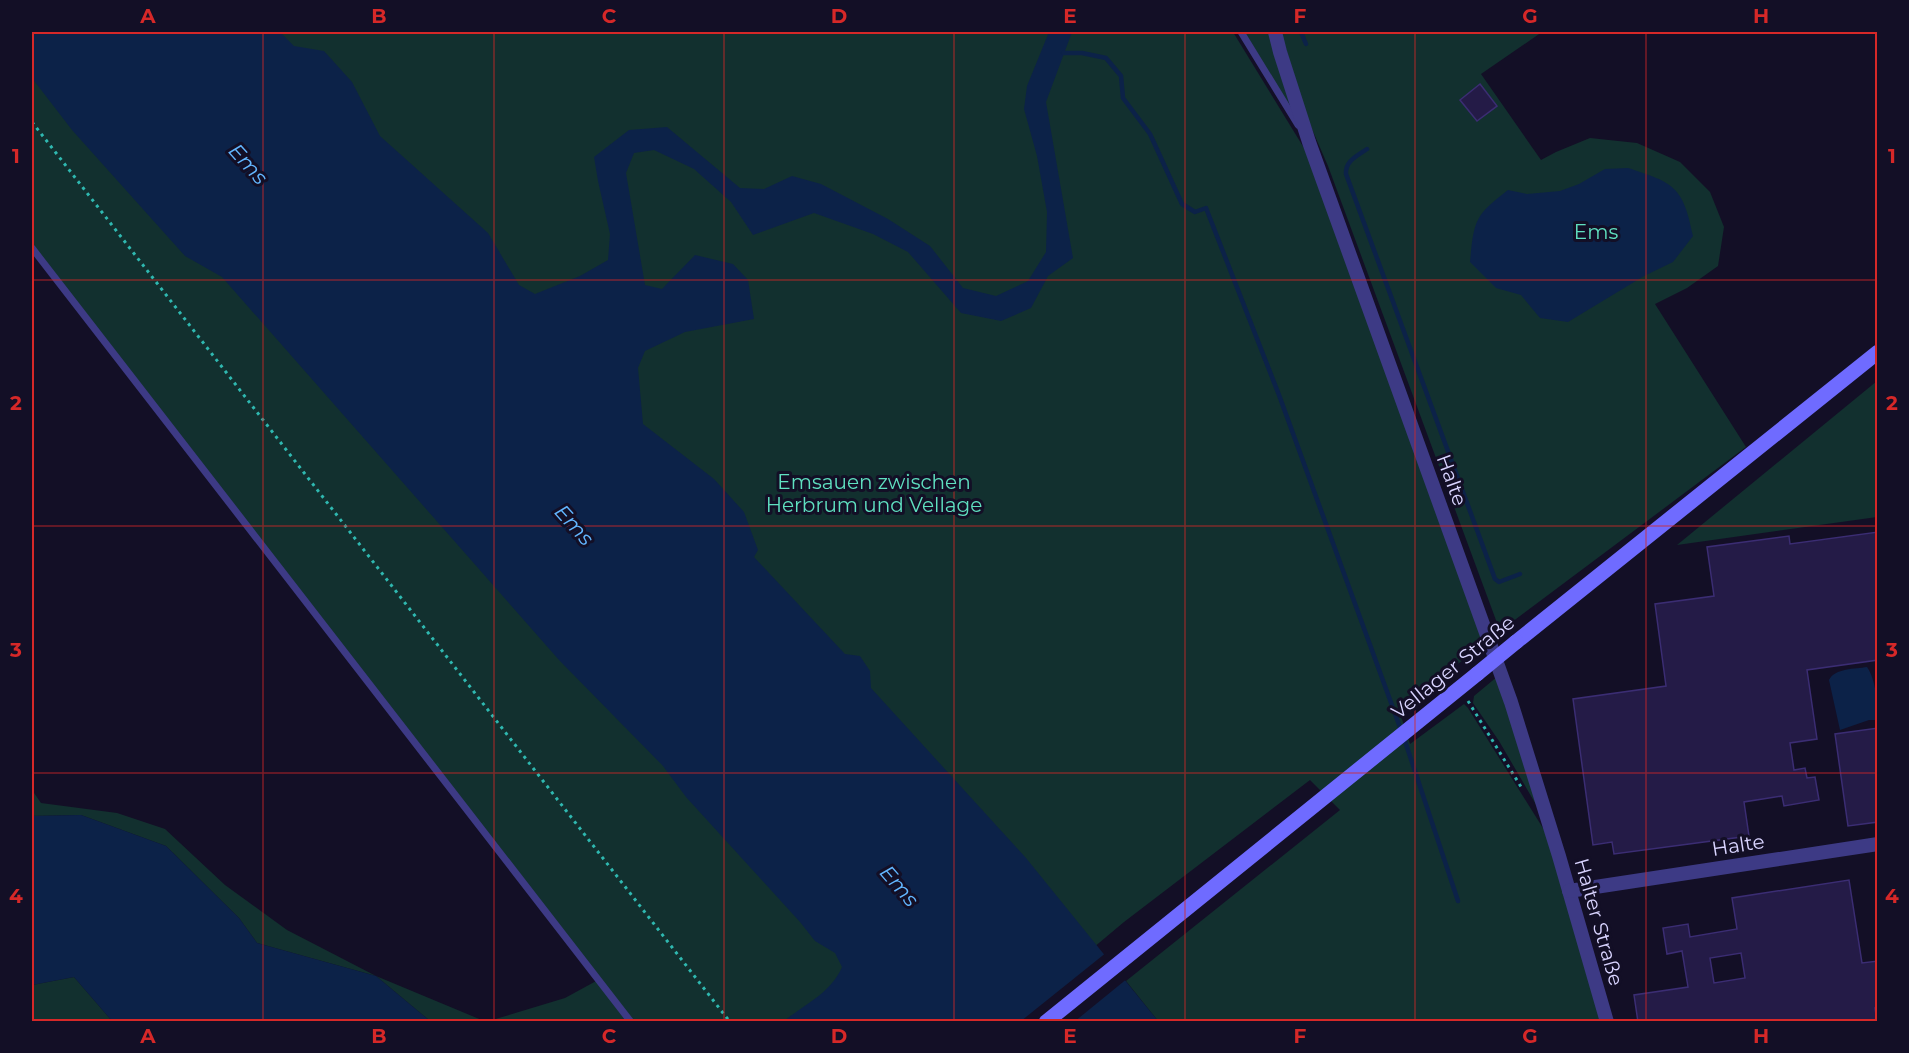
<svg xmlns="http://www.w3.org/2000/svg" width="1909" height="1053" font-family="Montserrat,sans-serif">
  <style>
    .green { fill: #12302f }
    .water { fill: #0c2248 }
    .pier { fill: #130f26 }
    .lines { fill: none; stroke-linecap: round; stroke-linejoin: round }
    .stream { stroke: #0c2248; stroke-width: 4.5 }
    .building { fill: #241b47; stroke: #3b2d73; stroke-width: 1.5; fill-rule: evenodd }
    .path { stroke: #2fb8b0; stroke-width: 3; stroke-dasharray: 3 4.5; stroke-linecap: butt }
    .service { stroke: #3d3a85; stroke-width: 7 }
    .minor { stroke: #3d3a85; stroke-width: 14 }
    .secondary { stroke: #6f6bff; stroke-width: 15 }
    .secondary-bridge { stroke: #6f6bff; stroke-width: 15 }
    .grid { fill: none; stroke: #d62828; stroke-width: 1.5; stroke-opacity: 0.55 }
    .labels { text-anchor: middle; stroke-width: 6; stroke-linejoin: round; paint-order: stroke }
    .park-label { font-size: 20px; fill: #5fe0c0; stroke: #130f26 }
    .street-label { font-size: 20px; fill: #d9d4ff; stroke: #130f26 }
    .water-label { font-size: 21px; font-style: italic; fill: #62b6ff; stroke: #130f26 }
    .neatline { fill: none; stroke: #d62828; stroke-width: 2 }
    .grid-label { font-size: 20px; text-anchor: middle; font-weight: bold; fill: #d62828 }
  </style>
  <rect width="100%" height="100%" fill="#130f26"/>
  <g class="green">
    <path d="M 32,32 L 1233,32 L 1315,166 L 1486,642 L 1399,710 L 1410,744 L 1464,704 L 1468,708 L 1551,841 L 1604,1021 L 1158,1021 L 1126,981 L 1340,810 L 1310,780 L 1124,922 L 1006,1021 L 489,1021 L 565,998 L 598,980 L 32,248 Z"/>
    <path d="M 1242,32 L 1272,32 L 1301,129 Z"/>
    <path d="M 1281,32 L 1542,32 L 1481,74 L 1541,160 L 1556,152 L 1590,138 L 1637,143 L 1680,162 L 1710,192 L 1724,227 L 1718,266 L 1687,288 L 1655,304 L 1746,447 L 1500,631 L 1328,166 L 1305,113 Z"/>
    <path d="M 1877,381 L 1877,517 L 1677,545 Z"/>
    <path d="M 1498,676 L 1545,820 L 1499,741 L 1473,703 L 1474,696 Z"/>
    <path d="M 32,790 L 41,803 L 117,813 L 165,829 L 225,885 L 287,930 L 376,976 L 484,1021 L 430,1021 L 376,976 L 257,943 L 239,918 L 166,846 L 81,815 L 32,816 Z"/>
    <path d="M 74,977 L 112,1021 L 32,1022 L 32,985 Z"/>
  </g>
  <g class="water">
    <path d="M 32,32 L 280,32 L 294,46 L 324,51 L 352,82 L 380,136 L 488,233 L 519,285 L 535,294 L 580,276 L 608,260 L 610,234 L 598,181 L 594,157 L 629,130 L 667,127 L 740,188 L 764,189 L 792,176 L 821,184 L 888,219 L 930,246 L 963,288 L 996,296 L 1028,281 L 1046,252 L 1047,212 L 1037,156 L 1024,109 L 1027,86 L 1049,32 L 1072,32 L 1046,102 L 1073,258 L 1048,276 L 1031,308 L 1001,321 L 961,313 L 908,252 L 873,234 L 814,213 L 753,235 L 731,202 L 694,169 L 654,150 L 634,153 L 626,173 L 645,285 L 662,289 L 695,255 L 733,264 L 748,280 L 754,319 L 685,332 L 645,351 L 638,368 L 643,424 L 714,479 L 744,512 L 758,550 L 754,557 L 845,654 L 860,656 L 870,671 L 871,688 L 1026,858 L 1158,1021 L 784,1021 C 805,1004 831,993 842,967 L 835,953 L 815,941 L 800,922 L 686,797 L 663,766 L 559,660 L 222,277 L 185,256 L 72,130 L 32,78 Z"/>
    <path d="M 1628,168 C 1674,183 1683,186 1693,236 L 1673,262 L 1644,276 L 1568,322 L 1540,318 L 1521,295 L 1496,288 L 1470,262 C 1474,221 1474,216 1508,190 L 1527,194 L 1560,191 L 1579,184 L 1605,169 Z"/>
    <path d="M 1867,667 C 1876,680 1878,704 1877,720 L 1869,720 L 1840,730 L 1829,680 C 1835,668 1855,669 1867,667 Z"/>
    <path d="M 81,815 L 166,846 L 239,918 L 257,943 L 376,976 L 430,1021 L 112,1021 L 74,977 L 32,985 L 32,816 Z"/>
  </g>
  <path class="pier" d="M 1107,952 L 1128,978 L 1074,1022 L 1021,1021 Z"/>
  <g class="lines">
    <g class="stream">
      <path d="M 1301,32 L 1306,44"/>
      <path d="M 1063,53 L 1082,53 L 1106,58 L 1121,76 L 1123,98 L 1150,134 L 1182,204 L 1195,212 L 1206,208 L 1279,395 L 1401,730"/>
      <path d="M 1367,149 C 1357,156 1345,161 1346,174 L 1495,579 L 1499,582 L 1520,574"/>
      <path d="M 1404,738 L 1458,901"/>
    </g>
  </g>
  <g class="building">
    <path d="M 1480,84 L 1497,106 L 1477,121 L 1460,100 Z"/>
    <path d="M 1878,532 L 1878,660 L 1807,670 L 1817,739 L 1790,743 L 1794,770 L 1805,768 L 1807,778 L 1815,777 L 1819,800 L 1784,806 L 1782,796 L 1744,802 L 1749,836 L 1614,854 L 1612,842 L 1593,845 L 1573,699 L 1666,686 L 1655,604 L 1714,596 L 1707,547 L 1789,536 L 1790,544 Z"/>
    <path d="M 1878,728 L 1878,822 L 1848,826 L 1835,734 Z"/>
    <path d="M 1849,880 L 1862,963 L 1878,961 L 1878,1008 L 1875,1008 L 1877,1022 L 1638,1022 L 1634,995 L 1688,987 L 1682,951 L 1667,954 L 1663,928 L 1688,924 L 1690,937 L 1737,929 L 1732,898 ZM 1741,953 L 1745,978 L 1714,983 L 1710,958 Z"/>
  </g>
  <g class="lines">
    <g class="path">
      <path d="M 32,122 L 730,1022"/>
      <path d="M 1468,701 L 1523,790"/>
    </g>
    <g class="service">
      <path d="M 1241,32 L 1298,125"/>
      <path d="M 32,248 L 631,1022"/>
    </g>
    <g class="minor">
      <path d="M 1275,32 L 1280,52 L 1309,142 L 1511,702 L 1559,856 L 1607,1022"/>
      <path d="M 1569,891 L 1878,844"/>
    </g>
    <g class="secondary">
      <path d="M 1516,642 L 1878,352"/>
      <path d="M 1046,1022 L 1477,674"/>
    </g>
    <path class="secondary-bridge" d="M 1477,674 L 1516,642"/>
  </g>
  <path class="grid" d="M 263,32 L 263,1022M 494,32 L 494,1022M 724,32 L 724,1022M 954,32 L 954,1022M 1185,32 L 1185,1022M 1415,32 L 1415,1022M 1646,32 L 1646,1022M 32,280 L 1878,280M 32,526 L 1878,526M 32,773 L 1878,773"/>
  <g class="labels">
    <g class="park-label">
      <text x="1596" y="239">Ems</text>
      <text x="874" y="489">Emsauen zwischen<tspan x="874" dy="23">Herbrum und Vellage</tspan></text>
    </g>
    <g class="street-label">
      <text transform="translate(1452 480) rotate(70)" y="7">Halte</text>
      <text transform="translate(1453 667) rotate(-39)" y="7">Vellager Straße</text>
      <text transform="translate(1738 845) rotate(-9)" y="7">Halte</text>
      <text transform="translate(1599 922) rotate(74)" y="7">Halter Straße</text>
    </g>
    <g class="water-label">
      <text transform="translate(248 164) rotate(48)" y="7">Ems</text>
      <text transform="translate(574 525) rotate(48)" y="7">Ems</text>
      <text transform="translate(899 886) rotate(49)" y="7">Ems</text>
    </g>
  </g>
  <rect width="1909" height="1053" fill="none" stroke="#130f26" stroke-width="66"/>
  <rect x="33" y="33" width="1843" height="987" class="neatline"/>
  <g class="grid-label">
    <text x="148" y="23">A</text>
    <text x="379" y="23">B</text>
    <text x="609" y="23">C</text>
    <text x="839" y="23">D</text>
    <text x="1070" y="23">E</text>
    <text x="1300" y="23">F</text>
    <text x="1530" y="23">G</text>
    <text x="1761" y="23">H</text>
    <text x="16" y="163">1</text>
    <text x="1892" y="163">1</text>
    <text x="16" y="410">2</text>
    <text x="1892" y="410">2</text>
    <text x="16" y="657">3</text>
    <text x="1892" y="657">3</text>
    <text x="16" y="903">4</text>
    <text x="1892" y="903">4</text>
    <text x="148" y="1043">A</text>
    <text x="379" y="1043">B</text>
    <text x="609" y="1043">C</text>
    <text x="839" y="1043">D</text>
    <text x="1070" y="1043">E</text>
    <text x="1300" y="1043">F</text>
    <text x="1530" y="1043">G</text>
    <text x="1761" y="1043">H</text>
  </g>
</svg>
